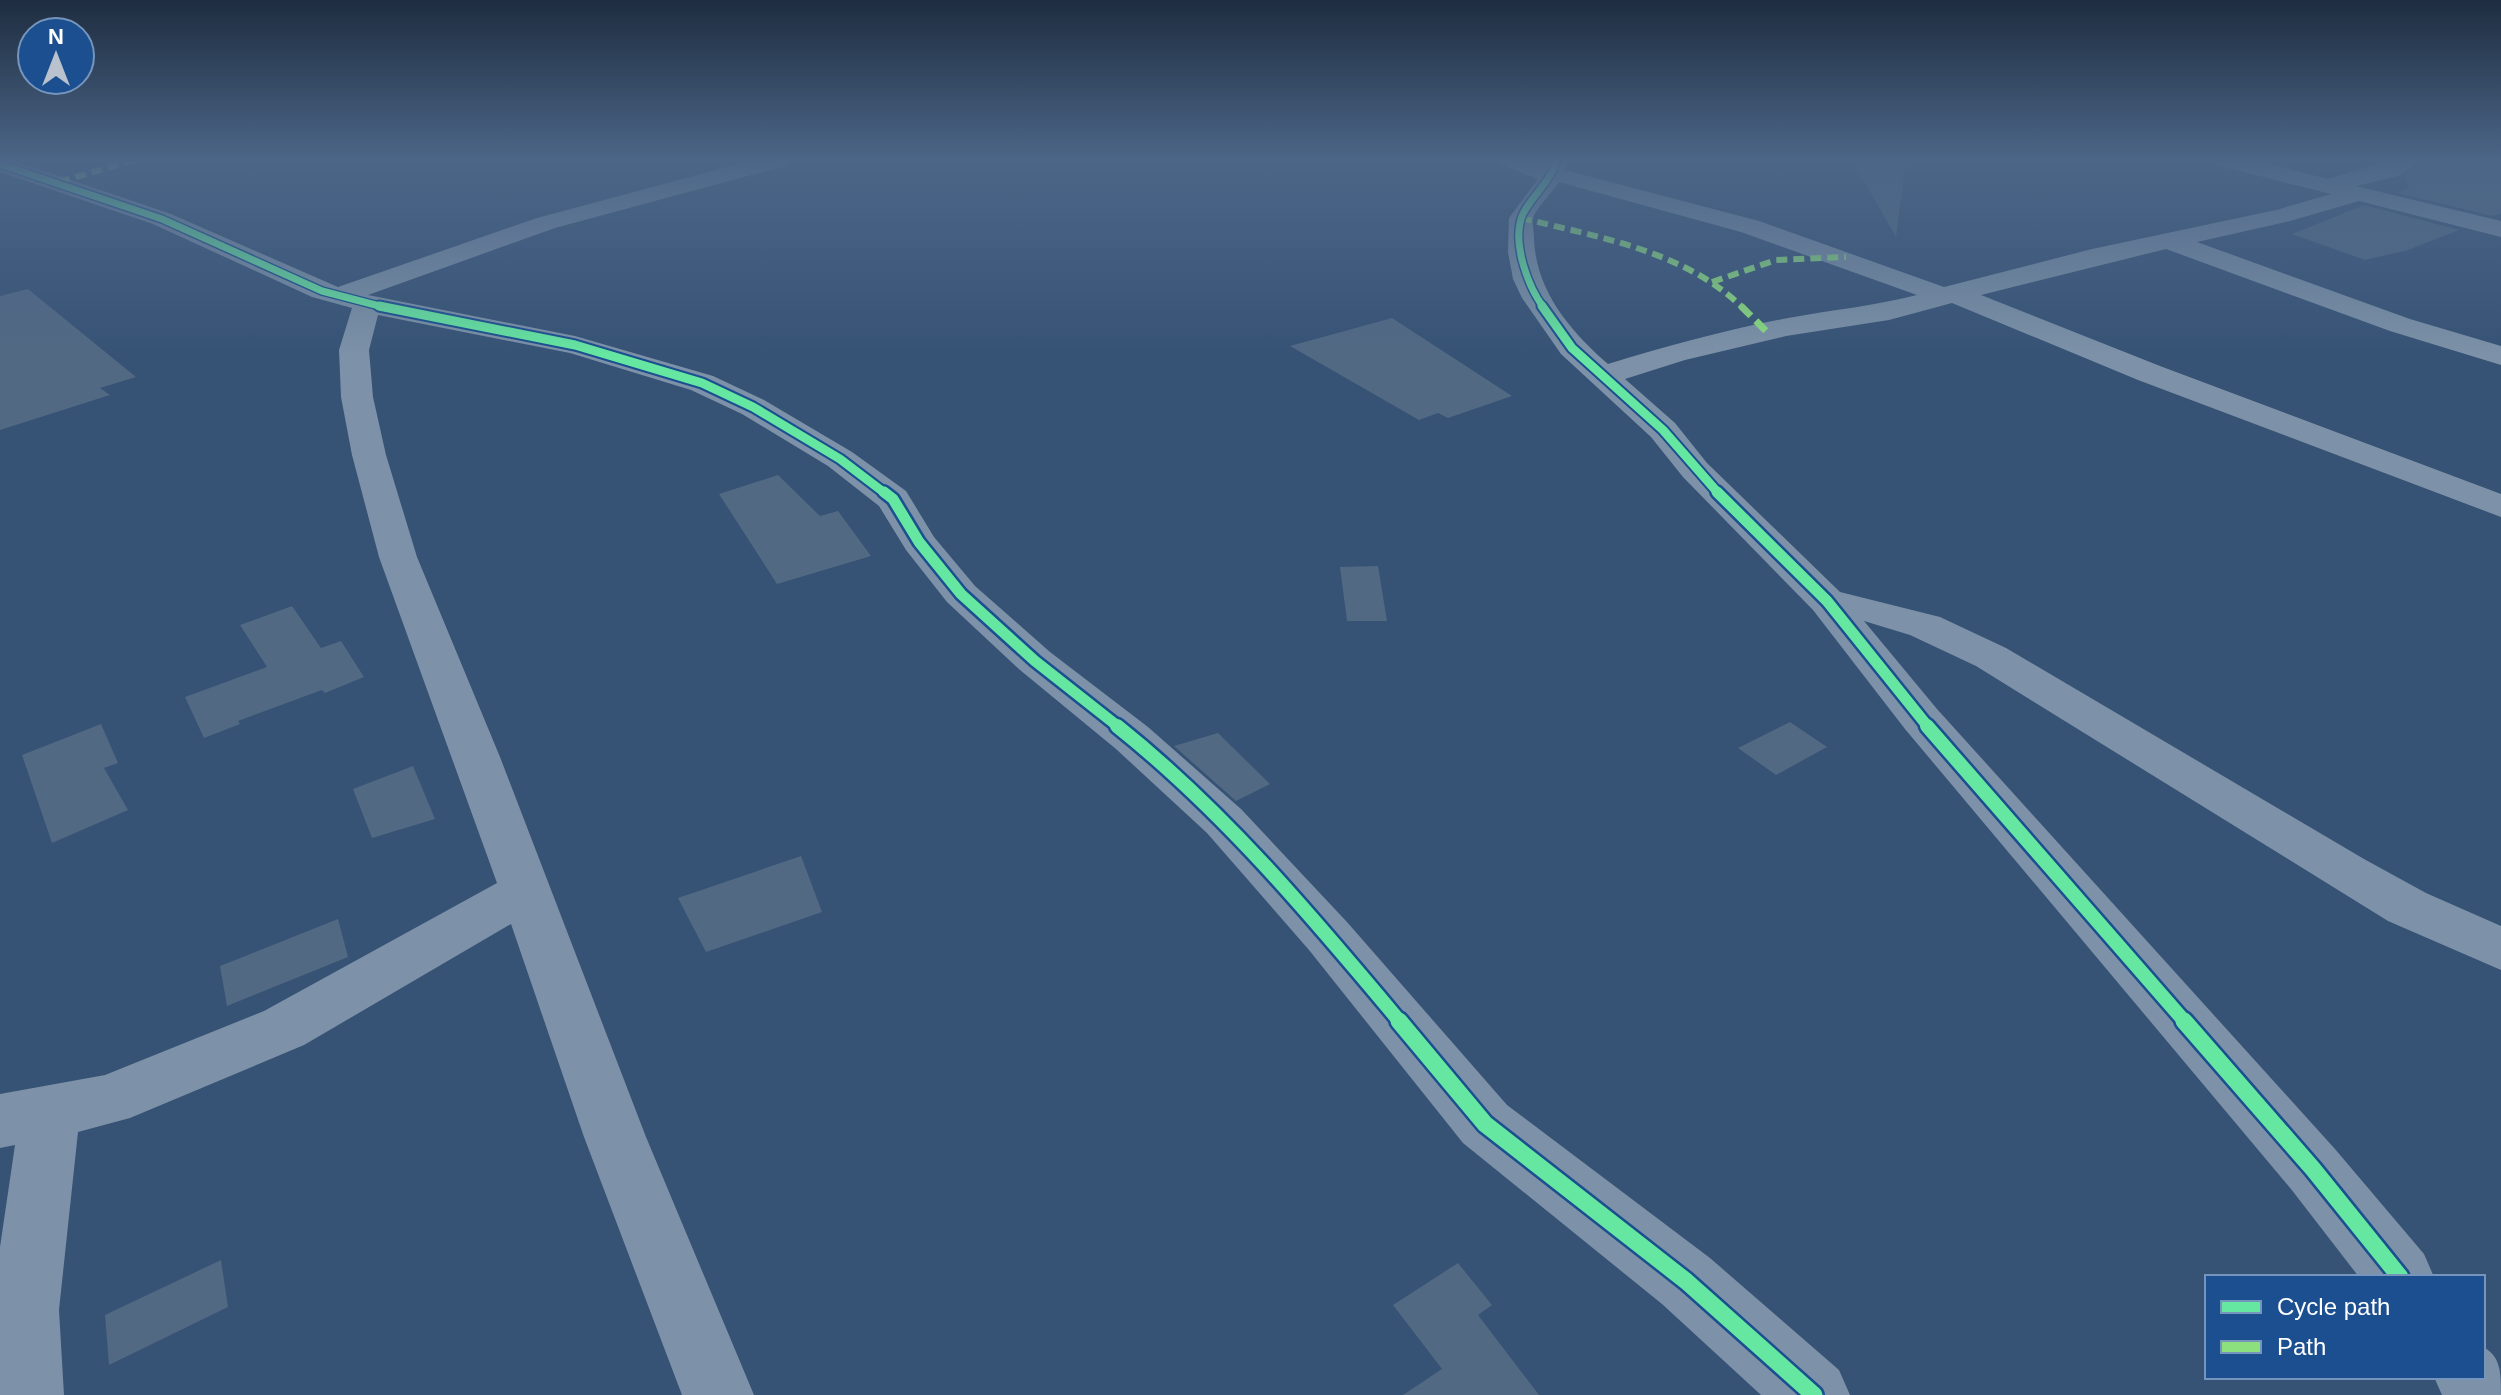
<svg xmlns="http://www.w3.org/2000/svg" width="2501" height="1395" font-family="Arial,sans-serif">
  <style>
    .building { fill: #526984 }
    .lines { fill: none; stroke-linecap: round; stroke-linejoin: round }
    .street { fill: #7d92a8; fill-rule: evenodd }
    .quiet-far1 { stroke: #8de07e; stroke-width: 6; stroke-dasharray: 11 6; stroke-linecap: butt }
    .quiet { stroke: #8de07e; stroke-width: 7; stroke-dasharray: 14 7; stroke-linecap: butt }
    .cycleway-far4-casing { stroke: #1b4f8f; stroke-width: 10 }
    .cycleway-far3-casing { stroke: #1b4f8f; stroke-width: 13 }
    .cycleway-far2-casing { stroke: #1b4f8f; stroke-width: 16 }
    .cycleway-far1-casing { stroke: #1b4f8f; stroke-width: 19 }
    .cycleway-casing { stroke: #1b4f8f; stroke-width: 22 }
    .cycleway-far4 { stroke: #66e7a1; stroke-width: 7 }
    .cycleway-far3 { stroke: #66e7a1; stroke-width: 9 }
    .cycleway-far2 { stroke: #66e7a1; stroke-width: 11 }
    .cycleway-far1 { stroke: #66e7a1; stroke-width: 14 }
    .cycleway { stroke: #66e7a1; stroke-width: 17 }
  </style>
  <rect width="100%" height="100%" fill="#365274"/>
  <g class="building">
    <path d="M 1852,160 L 1906,160 L 1896,237 Z"/>
    <path d="M 2425,160 L 2482,160 L 2501,166 L 2501,213 L 2493,216 L 2397,193 L 2409,188 L 2405,175 Z"/>
    <path d="M 2364,205 L 2459,230 L 2408,250 L 2365,260 L 2292,234 Z"/>
    <path d="M 28,289 L 136,377 L 100,388 L 110,395 L 0,430 L 0,296 Z"/>
    <path d="M 1392,318 L 1512,396 L 1448,418 L 1438,413 L 1419,420 L 1290,346 Z"/>
    <path d="M 778,475 L 820,516 L 838,511 L 871,556 L 777,584 L 719,494 Z"/>
    <path d="M 1378,566 L 1387,621 L 1347,621 L 1340,567 Z"/>
    <path d="M 292,606 L 321,648 L 341,641 L 364,677 L 325,693 L 322,690 L 238,721 L 240,724 L 204,738 L 185,697 L 267,667 L 240,625 Z"/>
    <path d="M 1790,722 L 1827,747 L 1776,775 L 1738,748 Z"/>
    <path d="M 101,724 L 118,763 L 104,768 L 128,810 L 52,843 L 22,755 Z"/>
    <path d="M 1218,733 L 1270,784 L 1236,801 L 1174,746 Z"/>
    <path d="M 413,766 L 435,819 L 372,838 L 353,789 Z"/>
    <path d="M 801,856 L 822,912 L 706,952 L 678,898 Z"/>
    <path d="M 338,919 L 348,957 L 227,1006 L 220,966 Z"/>
    <path d="M 221,1260 L 228,1307 L 109,1365 L 105,1315 Z"/>
    <path d="M 1458,1263 L 1492,1305 L 1478,1315 L 1539,1395 L 1403,1395 L 1442,1369 L 1393,1305 Z"/>
  </g>
  <g class="lines">
    <g class="street">
      <path d="M 0,160 L 12,160 L 171,214 L 338,287 L 537,218 L 753,160 L 791,160 L 788,165 L 555,228 L 368,295 L 575,336 L 713,376 L 764,400 L 852,452 L 906,491 L 934,537 L 975,586 L 1050,652 L 1148,727 L 1241,809 L 1347,922 L 1507,1105 L 1710,1258 L 1839,1370 L 1850,1395 L 1761,1395 L 1662,1304 L 1463,1143 L 1309,950 L 1207,833 L 1116,749 L 1020,670 L 947,602 L 906,550 L 879,506 L 828,466 L 742,414 L 691,390 L 570,353 L 378,315 L 369,350 L 373,397 L 386,455 L 417,557 L 500,757 L 646,1137 L 754,1395 L 682,1395 L 584,1137 L 511,924 L 304,1045 L 130,1118 L 78,1132 L 59,1310 L 64,1395 L 0,1395 L 0,1247 L 15,1145 L 0,1148 L 0,1094 L 105,1075 L 264,1011 L 497,883 L 379,557 L 352,455 L 341,397 L 339,350 L 352,308 L 312,297 L 153,224 L 0,172 Z"/>
      <path d="M 1499,160 L 1532,160 L 1544,165 L 1546,160 L 1568,160 L 1565,170 L 1759,221 L 1944,287 L 2092,249 L 2276,210 L 2331,194 L 2216,165 L 2213,160 L 2253,160 L 2328,179 L 2393,160 L 2422,160 L 2398,176 L 2356,186 L 2501,221 L 2501,237 L 2359,201 L 2290,221 L 2197,242 L 2410,319 L 2501,346 L 2501,365 L 2390,331 L 2166,249 L 1981,295 L 2160,366 L 2501,494 L 2501,517 L 2138,380 L 1952,303 L 1889,320 L 1786,336 L 1685,360 L 1625,379 L 1675,423 L 1707,463 L 1840,592 L 1940,617 L 2006,648 L 2364,859 L 2426,893 L 2501,926 L 2501,970 L 2388,921 L 1976,666 L 1910,635 L 1864,621 L 1937,709 L 2335,1149 L 2424,1254 L 2434,1277 L 2359,1277 L 2291,1189 L 1905,729 L 1813,610 L 1683,477 L 1651,437 L 1561,354 L 1522,298 L 1513,279 L 1508,252 L 1509,218 L 1538,179 L 1502,165 ZM 1559,182 L 1741,232 L 1917,295 C 1874,306 1831,310 1788,318 C 1728,329 1667,346 1608,364 C 1570,331 1535,290 1534,237 C 1534,232 1532,223 1533,218 C 1537,207 1552,193 1559,182 Z"/>
      <path d="M 2483,1347 C 2501,1356 2501,1373 2501,1395 L 2442,1395 L 2434,1377 L 2483,1377 Z"/>
    </g>
    <g class="quiet-far1">
      <path d="M 59,182 L 134,160"/>
      <path d="M 1521,218 C 1598,237 1685,251 1743,308"/>
      <path d="M 1712,282 L 1776,260 L 1846,257"/>
    </g>
    <path class="quiet" d="M 1741,306 L 1766,331"/>
    <g class="cycleway-far4-casing">
      <g id="cycleway-far4">
        <path d="M 0,164 L 162,219 L 322,291 L 387,308"/>
        <path d="M 1544,308 C 1528,287 1513,245 1521,219 C 1526,201 1550,184 1557,160"/>
      </g>
    </g>
    <g class="cycleway-far3-casing">
      <g id="cycleway-far3">
        <path d="M 379,306 L 575,345 L 702,383 L 753,407 L 840,459 L 886,494"/>
        <path d="M 1542,306 L 1572,348 L 1663,430 L 1719,494"/>
      </g>
    </g>
    <g class="cycleway-far2-casing">
      <g id="cycleway-far2">
        <path d="M 884,492 L 893,499 L 919,542 L 961,594 L 1035,661 L 1120,728"/>
        <path d="M 1717,492 L 1827,601 L 1929,728"/>
      </g>
    </g>
    <g class="cycleway-far1-casing">
      <g id="cycleway-far1">
        <path d="M 1117,726 C 1225,812 1313,918 1401,1023"/>
        <path d="M 1927,726 L 2186,1023"/>
      </g>
    </g>
    <g class="cycleway-casing">
      <g id="cycleway">
        <path d="M 1399,1021 L 1485,1124 L 1686,1281 L 1814,1395"/>
        <path d="M 2184,1021 L 2313,1169 L 2400,1277"/>
      </g>
    </g>
    <use href="#cycleway-far4" class="cycleway-far4"/>
    <use href="#cycleway-far3" class="cycleway-far3"/>
    <use href="#cycleway-far2" class="cycleway-far2"/>
    <use href="#cycleway-far1" class="cycleway-far1"/>
    <use href="#cycleway" class="cycleway"/>
  </g>
  <linearGradient id="sky" x2="0" y2="1"><stop stop-color="#1e2d40"/><stop offset="0.45" stop-color="#4c6688"/><stop offset="1" stop-color="#4c6688" stop-opacity="0"/></linearGradient>
  <rect width="2501" height="356" fill="url(#sky)"/>
  <rect x="2205" y="1275" width="280" height="104" fill="#1b4f8f" stroke="#7695bc" stroke-width="2"/>
  <rect x="2221" y="1301" width="40" height="12" fill="#66e7a1" stroke="#7695bc" stroke-width="2"/>
  <text x="2277" y="1315" font-size="24" fill="#ffffff">Cycle path</text>
  <rect x="2221" y="1341" width="40" height="12" fill="#8de07e" stroke="#7695bc" stroke-width="2"/>
  <text x="2277" y="1355" font-size="24" fill="#ffffff">Path</text>
  <g transform="translate(56 56)"><circle r="38" fill="#1b4f8f" stroke="#7695bc" stroke-width="2"/>
  <path d="M0-6L14 30L0 20L-14 30Z" fill="#b9c2ce"/>
  <text y="-12" font-size="22" font-weight="bold" text-anchor="middle" fill="#ffffff">N</text>
  </g>
</svg>
